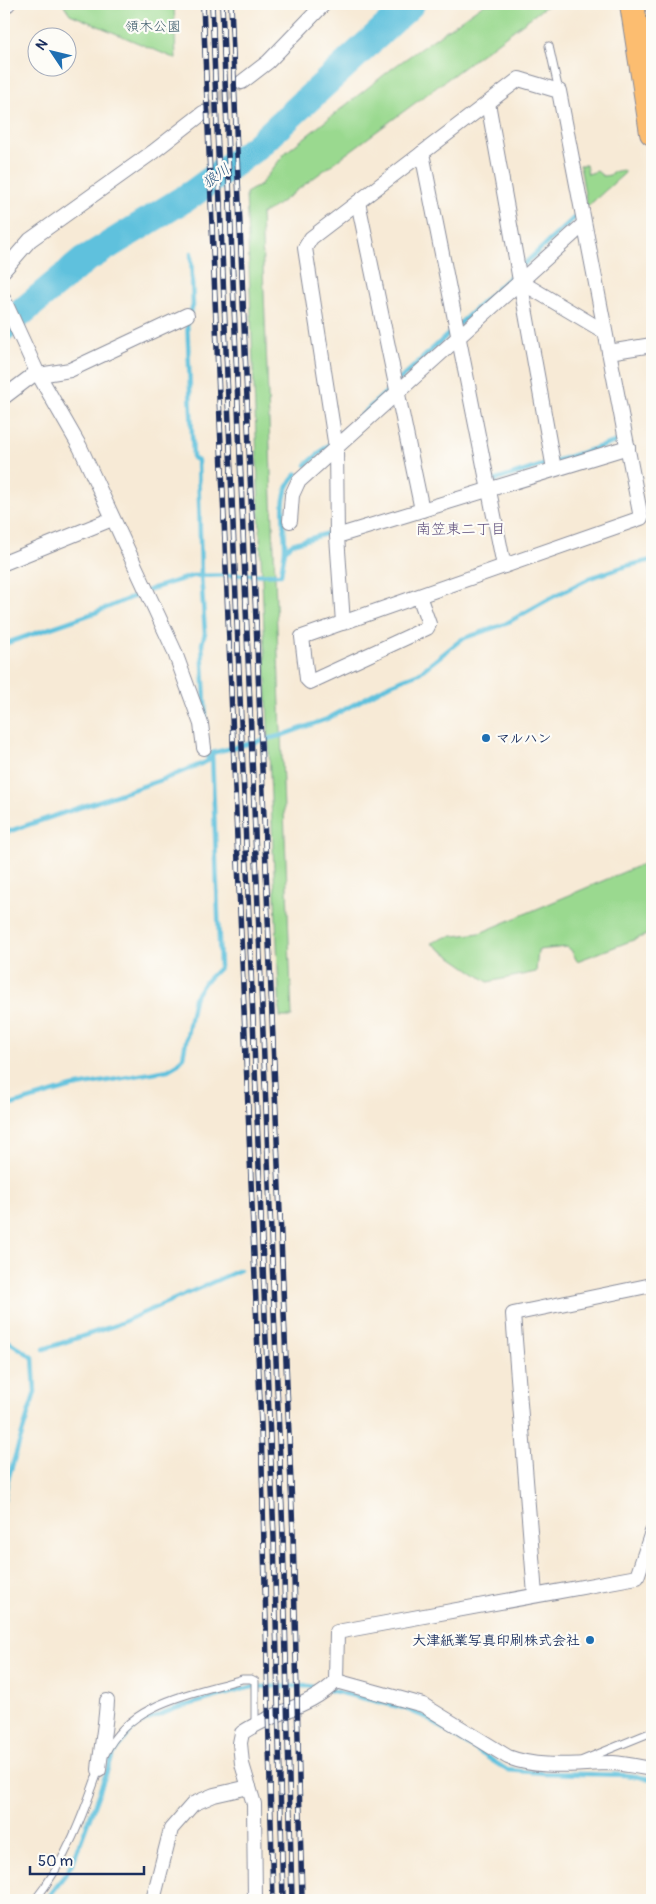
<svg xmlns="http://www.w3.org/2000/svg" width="656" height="1904" font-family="Pangolin,'Klee One',sans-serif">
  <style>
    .green { fill: #9ad98f; stroke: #5a8476 }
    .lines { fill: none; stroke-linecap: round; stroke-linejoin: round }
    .stream { stroke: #5fc1dd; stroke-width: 4.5 }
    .river { stroke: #5fc1dd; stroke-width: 28 }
    .minor-tunnel { stroke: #cbc5be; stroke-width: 14; stroke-dasharray: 14 7; stroke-linecap: butt }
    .service-casing { stroke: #898c9a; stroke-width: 9 }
    .minor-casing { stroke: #898c9a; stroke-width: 16 }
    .trunk-casing { stroke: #898c9a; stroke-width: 26 }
    .service { stroke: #fff; stroke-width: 7 }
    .minor { stroke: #fff; stroke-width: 14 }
    .trunk { stroke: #fcbd6f; stroke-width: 24 }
    .rail-casing { stroke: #1b2f5e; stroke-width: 5.5 }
    .rail { stroke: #fdfcf7; stroke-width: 4; stroke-dasharray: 11; stroke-linecap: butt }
    .poi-dot { fill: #1f6fb2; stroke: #fdfcf7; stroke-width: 2 }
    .labels { text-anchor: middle; stroke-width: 4.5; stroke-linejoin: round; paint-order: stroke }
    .park-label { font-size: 14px; fill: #3b5a6a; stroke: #fdfcf7 }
    .poi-label { font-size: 14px; font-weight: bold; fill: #1b2f5e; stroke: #fdfcf7; text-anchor: start }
    .water-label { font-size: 15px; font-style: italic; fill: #2f5b84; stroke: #fdfcf7 }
    .neighbourhood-label { font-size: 15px; fill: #5f507e; stroke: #fdfcf7 }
  </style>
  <rect width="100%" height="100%" fill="#fdfcf7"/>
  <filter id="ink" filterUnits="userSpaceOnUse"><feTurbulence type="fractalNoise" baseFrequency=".02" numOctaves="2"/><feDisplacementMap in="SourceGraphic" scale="10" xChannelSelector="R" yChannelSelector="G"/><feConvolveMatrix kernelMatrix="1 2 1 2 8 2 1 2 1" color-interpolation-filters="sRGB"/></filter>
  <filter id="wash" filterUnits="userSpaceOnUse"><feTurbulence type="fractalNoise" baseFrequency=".0096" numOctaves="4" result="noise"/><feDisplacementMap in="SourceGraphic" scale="20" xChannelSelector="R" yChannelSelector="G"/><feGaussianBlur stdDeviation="1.12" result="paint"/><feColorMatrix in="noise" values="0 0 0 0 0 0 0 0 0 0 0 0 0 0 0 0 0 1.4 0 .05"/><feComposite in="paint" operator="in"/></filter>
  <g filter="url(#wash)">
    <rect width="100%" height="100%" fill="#f7ead6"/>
    <g class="green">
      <path d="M 63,4 L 174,4 L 176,59 L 70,14 Z"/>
      <path d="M 484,4 L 549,4 L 273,208 L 261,214 L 292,1017 L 280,1017 L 246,193 L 260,185 L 285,153 L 394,67 Z"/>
      <path d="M 580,165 L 586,165 L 588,174 L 597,171 L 603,176 L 611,175 L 612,172 L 623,170 L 625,173 L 587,207 Z"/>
      <path d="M 652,860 L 652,933 L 577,961 L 571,950 L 567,947 L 538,950 L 536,972 L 488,982 L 431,943 L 446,937 L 480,933 Z"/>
    </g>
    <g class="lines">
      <g class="stream">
        <path d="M 191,253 L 193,306 L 187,319 L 193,458 L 198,461 L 201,575 L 205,633 L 202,644 L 206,722"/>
        <path d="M 521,267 L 575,217"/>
        <path d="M 338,437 L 515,272"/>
        <path d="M 306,465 L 332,442"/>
        <path d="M 490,482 L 618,441"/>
        <path d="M 285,550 L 292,544 L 335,531"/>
        <path d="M 4,644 L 97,612 L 151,589 L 192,576 L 281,574 C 282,566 284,558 285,550 C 286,525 275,494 297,474"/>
        <path d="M 4,833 L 167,778 L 208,761 L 207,750"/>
        <path d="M 4,1107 L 72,1087 L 168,1070 L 178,1064 L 183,1057 L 194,998 L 204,983 L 220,967 L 212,753 L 283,735 L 327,719 L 391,684 L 419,673 L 462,639 L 505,624 L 549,599 L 590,578 L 626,566 L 652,560"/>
        <path d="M 4,1338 L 32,1357"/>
        <path d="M 44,1349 L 116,1325 L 240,1270"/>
        <path d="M 4,1499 L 8,1479 L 35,1392 L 33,1357"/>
        <path d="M 329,1690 L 403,1708 L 425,1717 L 507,1770 L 543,1773 L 626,1775 L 652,1779"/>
        <path d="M 45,1900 L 65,1875 L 74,1860 L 113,1755 L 131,1731 L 143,1722 L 177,1708 L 251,1687 L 308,1686 L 321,1689"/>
      </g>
      <path class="river" d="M 4,327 L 83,261 L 192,194 L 256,147 L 411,4"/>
    </g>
  </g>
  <g filter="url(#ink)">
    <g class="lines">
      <path class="minor-tunnel" d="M 203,113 L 242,82"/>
      <g class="service-casing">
        <g id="service">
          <path d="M 549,46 L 559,91"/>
          <path d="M 105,1754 C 129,1702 193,1694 242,1679 L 251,1679 L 255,1681 L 255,1725"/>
          <path d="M 583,1760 L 652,1732"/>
          <path d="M 35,1900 C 66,1861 83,1815 99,1769"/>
        </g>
      </g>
      <g class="minor-casing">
        <g id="minor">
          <path d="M 4,7 L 8,4"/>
          <path d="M 242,82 L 268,62 L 324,4"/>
          <path d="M 488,103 L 554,469"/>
          <path d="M 422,153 L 504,566"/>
          <path d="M 358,202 L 422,510"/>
          <path d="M 4,270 L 30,240 L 153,152 L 203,113"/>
          <path d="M 521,282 L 605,332"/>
          <path d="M 4,300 L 37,372 L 80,447 L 174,650 L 201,724 L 204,748"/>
          <path d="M 609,352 L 652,345"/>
          <path d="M 39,375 L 70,370 L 187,315"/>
          <path d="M 4,397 L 37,372"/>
          <path d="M 290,521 L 292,495 L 298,482 L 584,224"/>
          <path d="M 337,536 L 628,447"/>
          <path d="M 4,563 L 112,519"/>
          <path d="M 343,623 L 337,536 L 336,448 L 305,248 L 311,238 L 519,79 L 559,91 L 641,518 L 302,637 L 307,679 L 310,682 L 427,628 L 429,624 L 419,596"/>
          <path d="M 535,1595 L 513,1314 L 652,1285"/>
          <path d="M 336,1681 L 423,1705 L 508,1757 C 542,1770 578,1763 613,1763 C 626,1764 640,1767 652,1769"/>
          <path d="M 99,1770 C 101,1747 106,1724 107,1701"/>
          <path d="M 153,1900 L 171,1829 L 193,1804 L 214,1795 L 249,1787"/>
          <path d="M 255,1900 L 254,1804 L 242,1764 L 240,1743 L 242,1733 C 272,1712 311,1707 336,1681 L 337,1632 L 637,1577 L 652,1532"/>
        </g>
      </g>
      <g class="trunk-casing">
        <path id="trunk" d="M 632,4 L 652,133"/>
      </g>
      <use href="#service" class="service"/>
      <use href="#minor" class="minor"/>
      <use href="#trunk" class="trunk"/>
      <g class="rail-casing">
        <g id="rail">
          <path d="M 203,4 L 261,1426 L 273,1900"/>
          <path d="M 212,4 L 274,1538 L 283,1900"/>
          <path d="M 222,4 L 283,1535 L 292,1900"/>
          <path d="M 231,4 L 293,1534 L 302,1900"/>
        </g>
      </g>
      <use href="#rail" class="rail"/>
    </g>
  </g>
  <g class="poi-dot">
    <circle cx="486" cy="738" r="5"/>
    <circle cx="590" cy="1640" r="5"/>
  </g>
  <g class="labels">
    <g class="park-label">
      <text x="153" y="31">領木公園</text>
    </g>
    <g class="poi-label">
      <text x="496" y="743">マルハン</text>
      <text x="580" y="1645" text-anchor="end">大津紙業写真印刷株式会社</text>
    </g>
    <g class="water-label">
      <text transform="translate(216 176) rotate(-36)" y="5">狼川</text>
    </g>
    <g class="neighbourhood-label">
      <text x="461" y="534">南笠東二丁目</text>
    </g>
  </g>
  <rect width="656" height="1904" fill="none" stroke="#fdfcf7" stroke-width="20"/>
  <g transform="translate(52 52) rotate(305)"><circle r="24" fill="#fdfcf7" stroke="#a3aaba"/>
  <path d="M0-4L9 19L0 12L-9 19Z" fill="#1f6fb2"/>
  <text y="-8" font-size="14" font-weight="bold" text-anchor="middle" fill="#1b2f5e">N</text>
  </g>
  <path d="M30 1866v8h114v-8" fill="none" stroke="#1b2f5e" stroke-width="2.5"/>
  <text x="38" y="1866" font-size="15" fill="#1b2f5e" stroke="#fdfcf7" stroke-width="4" paint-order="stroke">50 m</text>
</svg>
